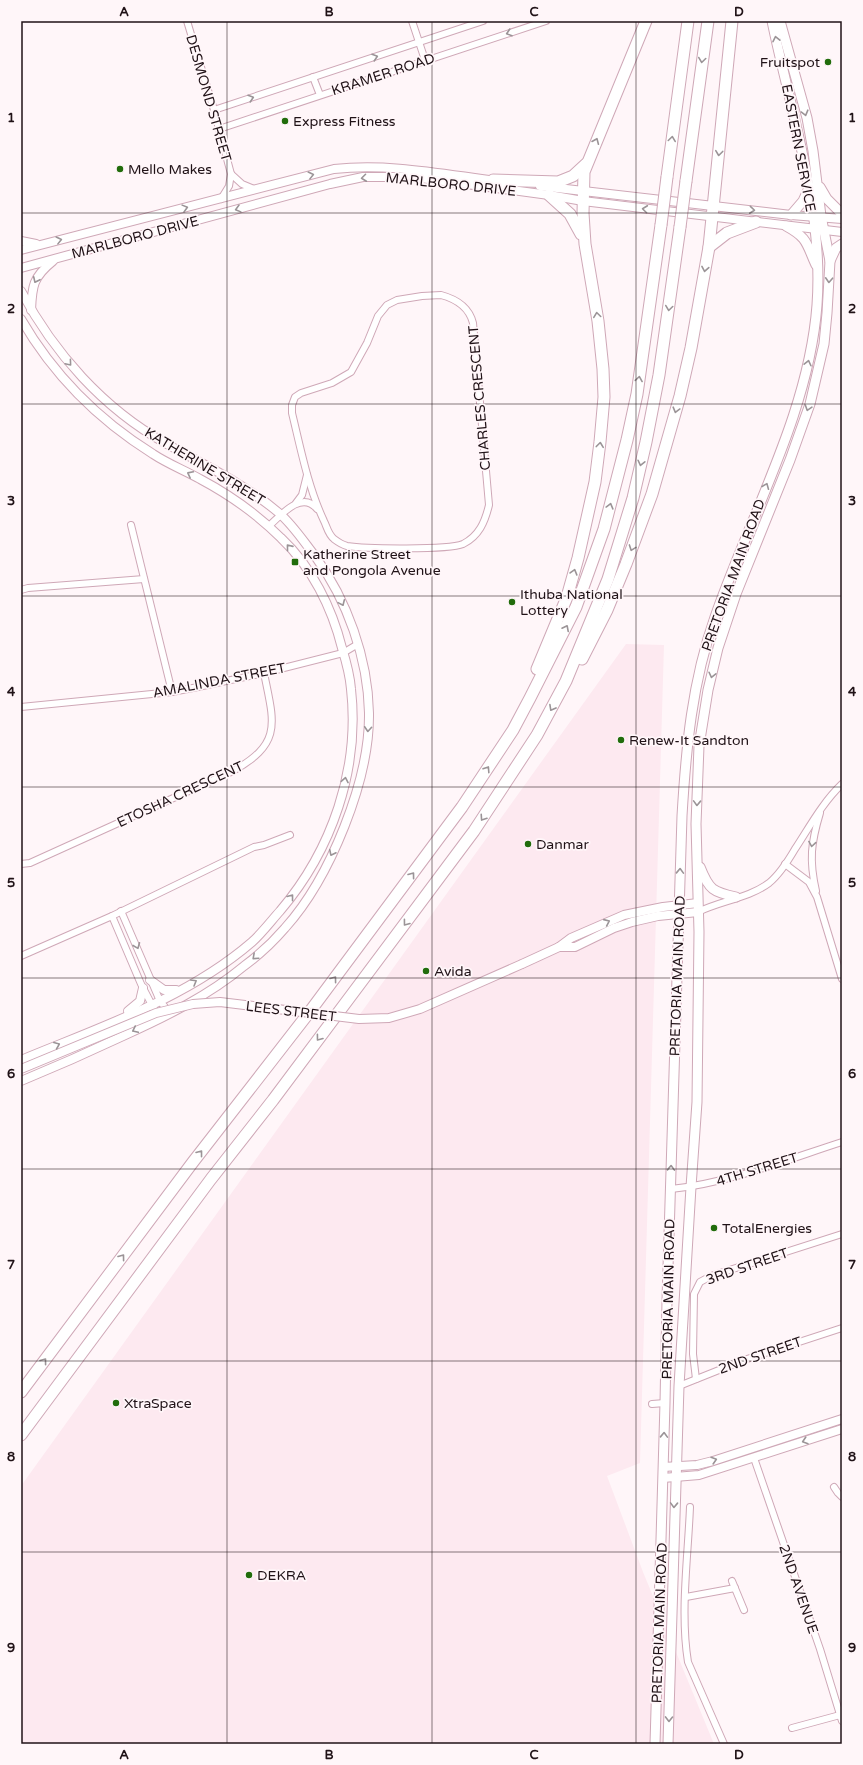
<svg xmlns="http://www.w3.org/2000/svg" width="863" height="1765" font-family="'Varela Round',sans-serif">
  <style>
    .built { fill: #fde9f0 }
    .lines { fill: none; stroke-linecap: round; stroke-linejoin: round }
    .street-casing { stroke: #cfa8b7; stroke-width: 8 }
    .secondary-casing { stroke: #cfa8b7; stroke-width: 10 }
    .primary-casing { stroke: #cfa8b7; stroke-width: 11 }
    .highway-casing { stroke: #cfa8b7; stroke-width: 13 }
    .street { stroke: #fff; stroke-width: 6 }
    .secondary { stroke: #fff; stroke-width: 8 }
    .primary { stroke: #fff; stroke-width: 9 }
    .highway { stroke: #fff; stroke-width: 11 }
    .secondary-bridge-casing { stroke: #cfa8b7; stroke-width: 10; stroke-linecap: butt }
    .highway-bridge-casing { stroke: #cfa8b7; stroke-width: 13; stroke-linecap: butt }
    .secondary-bridge { stroke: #fff; stroke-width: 8 }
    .highway-bridge { stroke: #fff; stroke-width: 11 }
    .oneway { stroke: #9b9497 }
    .grid { fill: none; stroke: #201217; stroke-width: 1; stroke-opacity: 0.55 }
    .poi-dot { fill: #216c0b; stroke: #fff6f9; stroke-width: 1.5 }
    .labels { text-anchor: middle; stroke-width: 3.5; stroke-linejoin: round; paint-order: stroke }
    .poi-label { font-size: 14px; fill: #201217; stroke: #fff6f9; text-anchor: start }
    .street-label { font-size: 14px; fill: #201217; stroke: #fff6f9 }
    .neatline { fill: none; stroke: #201217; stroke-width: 1.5 }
    .grid-label { font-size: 13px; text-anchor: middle; font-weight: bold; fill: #201217 }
  </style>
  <rect width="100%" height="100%" fill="#fff6f9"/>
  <path class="built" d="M 626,644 L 664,645 L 640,1463 L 607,1476 L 643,1572 L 714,1744 L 21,1744 L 21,1486 Z"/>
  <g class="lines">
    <g class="street-casing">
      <g id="street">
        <path d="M 187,21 L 214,110 L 231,174 L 242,184 L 254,189"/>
        <path d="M 412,21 L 425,60"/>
        <path d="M 313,77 L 320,95"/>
        <path d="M 214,110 L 483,21"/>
        <path d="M 219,129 L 546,21"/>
        <path d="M 221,199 L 229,186 L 231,174"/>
        <path d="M 441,295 C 456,299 469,307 473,323 L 489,505 C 485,522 479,536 463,544 C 448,550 366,549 347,546 C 343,545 338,542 334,539 C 328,534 327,527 324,521 C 308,487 301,450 292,413 L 292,405 L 295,397 L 301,393 L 332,383 L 351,372 L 367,343 L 378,316 L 387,305 L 397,300 L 422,296 Z"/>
        <path d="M 296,503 L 302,495 L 307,475"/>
        <path d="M 131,525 L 172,692"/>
        <path d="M 269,526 C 281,515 302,490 317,509"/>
        <path d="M 21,590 L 28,588 L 144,579"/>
        <path d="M 21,707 L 172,692 L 198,687 L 264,673 L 343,653 L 358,644"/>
        <path d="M 21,864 L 30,863 L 233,771 C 283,743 274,723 264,673"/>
        <path d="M 785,864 L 809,882 L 817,897 L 842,979"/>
        <path d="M 816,891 C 809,860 811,843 820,813"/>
        <path d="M 121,911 L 160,1001 L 169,1012"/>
        <path d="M 698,912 C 720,901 749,898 769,883 C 780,874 788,861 795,849 C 810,826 823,802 842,784"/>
        <path d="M 112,916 L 141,984 L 154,1009"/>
        <path d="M 21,956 L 112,916 L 254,847 L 264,845 L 290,835"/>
        <path d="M 671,1189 C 729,1183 786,1160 842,1142"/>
        <path d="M 696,1379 L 693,1354 L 694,1294 L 700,1282 L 711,1276 L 842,1234"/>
        <path d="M 679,1386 L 744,1360 L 842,1328"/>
        <path d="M 652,1404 L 665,1403"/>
        <path d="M 754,1458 L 820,1649 L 842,1721"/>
        <path d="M 834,1487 L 838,1493 L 842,1497"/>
        <path d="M 690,1507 C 688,1557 680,1613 688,1662 L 724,1744"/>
        <path d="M 732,1581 L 744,1610"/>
        <path d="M 686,1597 L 735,1588"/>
        <path d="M 792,1728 L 840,1715"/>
      </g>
    </g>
    <g class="secondary-casing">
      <g id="secondary">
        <path d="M 540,186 L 791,215 L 842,219"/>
        <path d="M 21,241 L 36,244"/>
        <path d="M 21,250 L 334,169 C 389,163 442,174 497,181"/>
        <path d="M 21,268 L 330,184 L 363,177 L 413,177 L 549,195 L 583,201 L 842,232"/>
        <path d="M 21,291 C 54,353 103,408 165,443 C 204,465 245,484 279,513 C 293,525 304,542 315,556 C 347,600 368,658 369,713 C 370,780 330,878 285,928 C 273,942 259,955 244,966 C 208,996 165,1017 123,1036 C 89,1052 55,1067 21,1081"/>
        <path d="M 31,310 C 32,286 33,277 53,261"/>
        <path d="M 21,319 C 54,376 97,419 153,454 C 168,464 184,470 200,479 C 230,495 257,514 281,538 C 312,567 332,608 342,648 C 346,661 350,676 351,689 C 360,769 332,850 280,911 C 271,921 262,933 252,942 C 186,999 100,1027 21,1060"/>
        <path d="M 559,947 L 575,947 L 614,928 L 632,922 L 658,916 L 698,912"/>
        <path d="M 522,964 L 559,947 L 571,938 L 624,915 L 663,907 L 698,903"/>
        <path d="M 150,980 L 164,990 L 176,990"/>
        <path d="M 128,1011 L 140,1001 L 143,988"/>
        <path d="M 663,1467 L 697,1465 L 713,1461 L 842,1419"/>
        <path d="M 663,1478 L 699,1475 L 842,1429"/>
      </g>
    </g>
    <g class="primary-casing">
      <g id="primary">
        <path d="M 820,187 L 827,199 L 842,214"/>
        <path d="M 791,215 L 803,201 L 809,188"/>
        <path d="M 786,226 C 808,238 806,243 816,265"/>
        <path d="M 830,261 L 836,248 L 842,244"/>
        <path d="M 700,867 C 709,890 713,892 736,897"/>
        <path d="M 655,1744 L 665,1403 L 667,1300 L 682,816 C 686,748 692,682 715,617 C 750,516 809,413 817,305 C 824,210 791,113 772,21"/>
        <path d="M 668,1744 L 679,1386 L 691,1187 L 697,1102 L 699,932 L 696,824 L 699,746 L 708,690 L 718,648 L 736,594 L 790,460 L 810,404 L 824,344 L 827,313 L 830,261 L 821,216 L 813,151 L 807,118 L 780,21"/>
      </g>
    </g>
    <g class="highway-casing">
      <g id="highway">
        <path d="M 667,177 L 688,21"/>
        <path d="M 493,180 L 558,182 L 573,176 L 586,164"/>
        <path d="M 686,181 L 708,21"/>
        <path d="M 549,195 L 570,214 L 581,234"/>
        <path d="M 709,247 L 727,233 L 756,222"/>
        <path d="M 582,659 L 607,610 L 626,564 L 652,494 L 680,396 L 691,348 L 709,247 L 732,21"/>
        <path d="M 537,669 L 567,597 L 578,558 L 595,482 L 600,442 L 604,397 L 603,369 L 598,321 L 585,244 L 583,213 L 584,172 L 646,21"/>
        <path d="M 21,1392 L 193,1162 L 311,1010 L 462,807 L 513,730 L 530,698 L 576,607 L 604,529 L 627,440 L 637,394 L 661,225"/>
        <path d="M 21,1435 L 211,1179 L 273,1100 L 474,831 L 537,735 L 566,681 L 608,579 L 633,498 L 646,442 L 659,375 L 680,227"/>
      </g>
    </g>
    <use href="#street" class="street"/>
    <use href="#secondary" class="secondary"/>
    <use href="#primary" class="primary"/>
    <use href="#highway" class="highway"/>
    <g class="secondary-bridge-casing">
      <path id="secondary-bridge" d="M 21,1069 L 156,1013 L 193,1004 L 220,1002 L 359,1019 L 389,1018 L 420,1009 L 522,964"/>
    </g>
    <g class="highway-bridge-casing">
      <g id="highway-bridge">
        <path d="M 661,225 L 667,177"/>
        <path d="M 680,227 L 686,181"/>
      </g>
    </g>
    <use href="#secondary-bridge" class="secondary-bridge"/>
    <use href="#highway-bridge" class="highway-bridge"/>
  </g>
  <defs><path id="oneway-chevron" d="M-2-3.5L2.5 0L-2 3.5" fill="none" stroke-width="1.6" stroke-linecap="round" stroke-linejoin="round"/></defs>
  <g class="oneway">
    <use href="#oneway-chevron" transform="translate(509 33) rotate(162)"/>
    <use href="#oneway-chevron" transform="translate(776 39) rotate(-102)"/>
    <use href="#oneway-chevron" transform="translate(375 57) rotate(-18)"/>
    <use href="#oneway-chevron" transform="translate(702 60) rotate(98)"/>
    <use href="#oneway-chevron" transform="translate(251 98) rotate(-18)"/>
    <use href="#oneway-chevron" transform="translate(805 113) rotate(75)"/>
    <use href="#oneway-chevron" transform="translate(672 139) rotate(-82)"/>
    <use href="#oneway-chevron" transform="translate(596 141) rotate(-67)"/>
    <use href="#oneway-chevron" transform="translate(719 153) rotate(97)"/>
    <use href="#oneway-chevron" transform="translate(311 175) rotate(-14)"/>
    <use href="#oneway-chevron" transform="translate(364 178) rotate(173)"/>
    <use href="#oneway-chevron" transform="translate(185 208) rotate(-15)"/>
    <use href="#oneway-chevron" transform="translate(238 209) rotate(165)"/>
    <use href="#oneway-chevron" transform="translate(645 209) rotate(-173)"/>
    <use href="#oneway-chevron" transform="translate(752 210) rotate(6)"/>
    <use href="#oneway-chevron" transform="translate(59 240) rotate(-14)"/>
    <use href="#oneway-chevron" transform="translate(705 269) rotate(100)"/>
    <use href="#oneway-chevron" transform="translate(36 280) rotate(115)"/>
    <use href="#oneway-chevron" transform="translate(829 280) rotate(93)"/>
    <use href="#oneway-chevron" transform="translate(669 308) rotate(98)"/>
    <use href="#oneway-chevron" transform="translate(597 315) rotate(-98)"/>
    <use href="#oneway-chevron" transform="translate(69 363) rotate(50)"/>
    <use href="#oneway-chevron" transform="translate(808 363) rotate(-77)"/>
    <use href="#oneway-chevron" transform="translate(639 379) rotate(-81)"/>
    <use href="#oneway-chevron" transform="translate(808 408) rotate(108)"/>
    <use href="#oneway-chevron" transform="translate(676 410) rotate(105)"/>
    <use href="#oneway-chevron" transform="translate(600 445) rotate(-83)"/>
    <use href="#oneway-chevron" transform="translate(641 463) rotate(103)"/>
    <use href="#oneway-chevron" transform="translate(190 474) rotate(-153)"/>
    <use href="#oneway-chevron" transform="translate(766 486) rotate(-68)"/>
    <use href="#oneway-chevron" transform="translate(610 506) rotate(-75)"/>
    <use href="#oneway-chevron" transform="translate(289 547) rotate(-129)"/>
    <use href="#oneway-chevron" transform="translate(632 548) rotate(110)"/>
    <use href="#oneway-chevron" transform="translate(574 572) rotate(-74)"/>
    <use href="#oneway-chevron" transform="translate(342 603) rotate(66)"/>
    <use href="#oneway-chevron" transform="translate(566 628) rotate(-63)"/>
    <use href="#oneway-chevron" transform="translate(712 675) rotate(103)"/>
    <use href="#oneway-chevron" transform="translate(552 708) rotate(119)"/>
    <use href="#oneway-chevron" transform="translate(368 729) rotate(94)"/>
    <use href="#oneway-chevron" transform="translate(487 769) rotate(-57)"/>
    <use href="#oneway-chevron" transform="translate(345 780) rotate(-79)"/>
    <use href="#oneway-chevron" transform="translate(697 803) rotate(92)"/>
    <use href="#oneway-chevron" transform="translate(483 818) rotate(124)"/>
    <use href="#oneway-chevron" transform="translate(812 844) rotate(99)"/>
    <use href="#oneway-chevron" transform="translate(332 853) rotate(116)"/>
    <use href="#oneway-chevron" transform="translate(680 871) rotate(-88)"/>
    <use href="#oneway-chevron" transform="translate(412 875) rotate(-53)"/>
    <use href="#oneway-chevron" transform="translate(291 897) rotate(-52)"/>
    <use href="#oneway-chevron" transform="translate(607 922) rotate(-24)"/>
    <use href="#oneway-chevron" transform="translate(406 923) rotate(127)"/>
    <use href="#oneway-chevron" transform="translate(137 946) rotate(68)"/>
    <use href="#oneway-chevron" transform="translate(255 957) rotate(138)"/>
    <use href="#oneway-chevron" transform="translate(334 979) rotate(-53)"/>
    <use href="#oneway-chevron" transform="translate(194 982) rotate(-30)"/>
    <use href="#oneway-chevron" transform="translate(135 1030) rotate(155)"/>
    <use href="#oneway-chevron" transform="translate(319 1038) rotate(127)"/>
    <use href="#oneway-chevron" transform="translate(57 1045) rotate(-23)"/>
    <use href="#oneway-chevron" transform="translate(200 1153) rotate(-52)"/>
    <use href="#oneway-chevron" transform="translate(671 1168) rotate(-88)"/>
    <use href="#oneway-chevron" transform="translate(122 1257) rotate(-53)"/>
    <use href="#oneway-chevron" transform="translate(44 1361) rotate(-53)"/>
    <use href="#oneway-chevron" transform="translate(664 1435) rotate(-88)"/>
    <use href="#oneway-chevron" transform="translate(805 1441) rotate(162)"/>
    <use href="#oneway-chevron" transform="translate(714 1460) rotate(-17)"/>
    <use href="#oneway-chevron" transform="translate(674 1505) rotate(92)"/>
    <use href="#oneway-chevron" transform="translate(669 1719) rotate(91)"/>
  </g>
  <path class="grid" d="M 227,21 L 227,1744M 432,21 L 432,1744M 636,21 L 636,1744M 21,213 L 842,213M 21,404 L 842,404M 21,596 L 842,596M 21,787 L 842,787M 21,978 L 842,978M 21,1169 L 842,1169M 21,1361 L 842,1361M 21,1552 L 842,1552"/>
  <g class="poi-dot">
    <circle cx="828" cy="62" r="4"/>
    <circle cx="285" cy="121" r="4"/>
    <circle cx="120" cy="169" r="4"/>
    <rect x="291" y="558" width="8" height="8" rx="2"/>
    <circle cx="512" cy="602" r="4"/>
    <circle cx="621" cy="740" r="4"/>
    <circle cx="528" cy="844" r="4"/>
    <circle cx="426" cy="971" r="4"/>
    <circle cx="714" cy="1228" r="4"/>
    <circle cx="116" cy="1403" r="4"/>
    <circle cx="249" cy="1575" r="4"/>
  </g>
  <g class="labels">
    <g class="poi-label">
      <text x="820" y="67" text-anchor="end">Fruitspot</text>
      <text x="293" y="126">Express Fitness</text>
      <text x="128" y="174">Mello Makes</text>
      <text x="303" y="559">Katherine Street<tspan x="303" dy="16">and Pongola Avenue</tspan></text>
      <text x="520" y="599">Ithuba National<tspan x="520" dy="16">Lottery</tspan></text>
      <text x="629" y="745">Renew-It Sandton</text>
      <text x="536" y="849">Danmar</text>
      <text x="434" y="976">Avida</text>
      <text x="722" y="1233">TotalEnergies</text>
      <text x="124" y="1408">XtraSpace</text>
      <text x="257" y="1580">DEKRA</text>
    </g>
    <g class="street-label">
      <text transform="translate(383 74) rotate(-18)" y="5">KRAMER ROAD</text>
      <text transform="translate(209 98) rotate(74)" y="5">DESMOND STREET</text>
      <text transform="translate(799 148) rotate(79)" y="5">EASTERN SERVICE</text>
      <text transform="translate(451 184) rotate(6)" y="5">MARLBORO DRIVE</text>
      <text transform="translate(135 237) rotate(-15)" y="5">MARLBORO DRIVE</text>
      <text transform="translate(479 398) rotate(-95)" y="5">CHARLES CRESCENT</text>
      <text transform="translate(205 466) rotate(31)" y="5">KATHERINE STREET</text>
      <text transform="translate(733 575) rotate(-70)" y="5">PRETORIA MAIN ROAD</text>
      <text transform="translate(219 680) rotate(-11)" y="5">AMALINDA STREET</text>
      <text transform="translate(180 794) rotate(-25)" y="5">ETOSHA CRESCENT</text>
      <text transform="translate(677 976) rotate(-88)" y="5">PRETORIA MAIN ROAD</text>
      <text transform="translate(291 1011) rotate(7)" y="5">LEES STREET</text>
      <text transform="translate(757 1169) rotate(-17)" y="5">4TH STREET</text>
      <text transform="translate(747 1266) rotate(-19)" y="5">3RD STREET</text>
      <text transform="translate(668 1299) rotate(-89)" y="5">PRETORIA MAIN ROAD</text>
      <text transform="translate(760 1355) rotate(-19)" y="5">2ND STREET</text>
      <text transform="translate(799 1589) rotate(71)" y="5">2ND AVENUE</text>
      <text transform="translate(659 1623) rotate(-88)" y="5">PRETORIA MAIN ROAD</text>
    </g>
  </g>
  <rect width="863" height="1765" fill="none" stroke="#fff6f9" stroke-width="44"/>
  <rect x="22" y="22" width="819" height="1721" class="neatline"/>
  <g class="grid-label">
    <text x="124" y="16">A</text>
    <text x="329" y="16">B</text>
    <text x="534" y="16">C</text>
    <text x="739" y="16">D</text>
    <text x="11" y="122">1</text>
    <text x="852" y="122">1</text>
    <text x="11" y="313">2</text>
    <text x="852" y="313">2</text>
    <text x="11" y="505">3</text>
    <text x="852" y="505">3</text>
    <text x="11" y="696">4</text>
    <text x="852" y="696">4</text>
    <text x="11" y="887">5</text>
    <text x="852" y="887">5</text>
    <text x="11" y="1078">6</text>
    <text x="852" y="1078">6</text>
    <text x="11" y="1269">7</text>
    <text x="852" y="1269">7</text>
    <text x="11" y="1461">8</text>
    <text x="852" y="1461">8</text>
    <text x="11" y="1652">9</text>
    <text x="852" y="1652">9</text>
    <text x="124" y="1759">A</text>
    <text x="329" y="1759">B</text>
    <text x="534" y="1759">C</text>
    <text x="739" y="1759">D</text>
  </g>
</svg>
